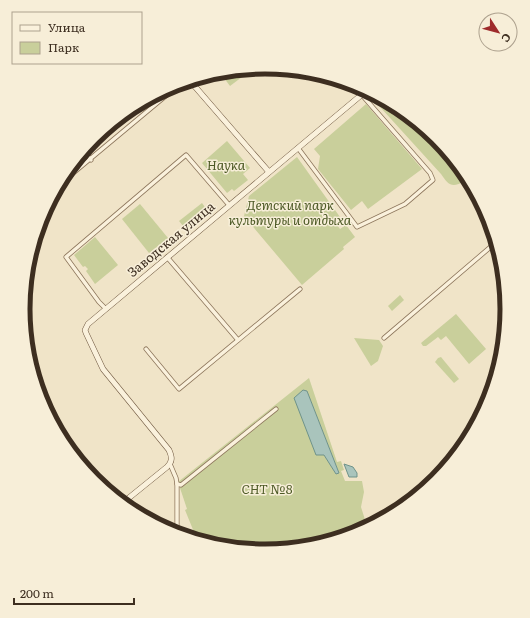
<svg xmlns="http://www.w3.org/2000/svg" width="530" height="618" font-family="Literata,serif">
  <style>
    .green { fill: #c9cf9b; fill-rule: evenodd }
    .water { fill: #a9c4bc; stroke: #6f938a }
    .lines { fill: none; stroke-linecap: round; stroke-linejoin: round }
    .street-casing { stroke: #8d765c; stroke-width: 5 }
    .secondary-casing { stroke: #6f573f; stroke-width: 6 }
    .street { stroke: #faf1dc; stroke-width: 3.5 }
    .secondary { stroke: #faf1dc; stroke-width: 5 }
    .labels { text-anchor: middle; stroke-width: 3; stroke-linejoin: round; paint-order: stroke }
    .park-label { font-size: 13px; font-style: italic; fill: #4d5a26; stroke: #f7eed8 }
    .street-label { font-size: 13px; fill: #3d2e20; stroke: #f7eed8 }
    .rim { fill: none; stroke: #3d2e20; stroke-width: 5 }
  </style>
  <rect width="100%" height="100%" fill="#f0e4c8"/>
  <g class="green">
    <path d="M 238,72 L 242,77 L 230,86 L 224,78 L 227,74 Z"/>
    <path d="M 373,95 L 436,138 L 465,181 C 452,188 449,186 441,174 L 371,97 Z"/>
    <path d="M 366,104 L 422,169 L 368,209 L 362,201 L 351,210 L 318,169 L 320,156 L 314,149 Z"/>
    <path d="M 227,141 L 250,168 L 243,174 L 248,180 L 234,191 L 232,189 L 227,193 L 202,163 Z"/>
    <path d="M 297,157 L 340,217 L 334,221 L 340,229 L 346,225 L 355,237 L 343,247 L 344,249 L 302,285 L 244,216 L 249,196 Z"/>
    <path d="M 202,203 L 210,214 L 188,232 L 179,221 Z"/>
    <path d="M 140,204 L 168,238 L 149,253 L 122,219 Z"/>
    <path d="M 95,237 L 118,265 L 95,284 L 86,271 L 88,269 L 85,266 L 83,267 L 74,255 Z"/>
    <path d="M 400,295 L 404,300 L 392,311 L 388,306 Z"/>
    <path d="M 456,314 L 486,349 L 469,364 L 446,336 L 441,340 L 438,337 L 426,346 L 423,346 L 421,343 Z"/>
    <path d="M 354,338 L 379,340 L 383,346 L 378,361 L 371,366 Z"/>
    <path d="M 441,357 L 459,379 L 454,383 L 435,362 L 438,358 Z"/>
    <path d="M 309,378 L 337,462 L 341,461 L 344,470 L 341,471 L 345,481 L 362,481 L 364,492 L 361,507 L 367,526 L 357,533 L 265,551 L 196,537 L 185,510 L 187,509 L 178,482 ZM 303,390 L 307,391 L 339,473 L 336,474 L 324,455 Z"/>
  </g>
  <g class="water">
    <path d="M 303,390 L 307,391 L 339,473 L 336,474 L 324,455 L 316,455 L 294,398 Z"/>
    <path d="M 344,464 L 353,467 L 357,473 L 357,477 L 349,477 Z"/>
  </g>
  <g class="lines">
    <g class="street-casing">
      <g id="street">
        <path d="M 298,148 L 357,227 L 405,204 L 433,180 L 430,173 L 362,95"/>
        <path d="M 85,152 L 91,160"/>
        <path d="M 66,179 L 180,84"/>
        <path d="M 167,257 L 238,340"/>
        <path d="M 105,308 L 99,302 L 66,257 L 186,155 L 229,205"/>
        <path d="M 384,338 L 494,244"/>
        <path d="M 146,349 L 179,389 L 300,289"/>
        <path d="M 170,464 L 176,478 L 177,484 L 177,533"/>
        <path d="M 177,484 L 181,485 L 276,409"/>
      </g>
    </g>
    <g class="secondary-casing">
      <g id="secondary">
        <path d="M 191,82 L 269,172"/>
        <path d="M 359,87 L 365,93"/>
        <path d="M 125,501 L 167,467 C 173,461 172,457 169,450 L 103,369 L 86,333 L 85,330 L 88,324 L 366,91"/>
      </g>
    </g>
    <use href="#street" class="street"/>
    <use href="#secondary" class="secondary"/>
  </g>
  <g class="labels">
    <g class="park-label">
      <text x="226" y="170">Наука</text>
      <text x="290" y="210">Детский парк<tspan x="290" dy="15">культуры и отдыха</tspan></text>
      <text x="267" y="494">СНТ №8</text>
    </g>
    <g class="street-label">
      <text transform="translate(171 239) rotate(-40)" y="5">Заводская улица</text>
    </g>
  </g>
  <path d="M0 0H530V618H0ZM30 309a235 235 0 1 1 470 0a235 235 0 1 1-470 0Z" fill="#f7eed8" fill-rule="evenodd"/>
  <path class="rim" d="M30 309a235 235 0 1 1 470 0a235 235 0 1 1-470 0Z"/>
  <rect x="12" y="12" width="130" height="52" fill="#f7eed8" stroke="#ada18e"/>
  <rect x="20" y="25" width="20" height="6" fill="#faf1dc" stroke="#ada18e"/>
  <text x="48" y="32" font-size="12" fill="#3d2e20">Улица</text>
  <rect x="20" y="42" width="20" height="12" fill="#c9cf9b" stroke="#ada18e"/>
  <text x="48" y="52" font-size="12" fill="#3d2e20">Парк</text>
  <g transform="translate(498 32) rotate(126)"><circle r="19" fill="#f7eed8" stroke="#ada18e"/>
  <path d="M0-3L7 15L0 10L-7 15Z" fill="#9e2a2b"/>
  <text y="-6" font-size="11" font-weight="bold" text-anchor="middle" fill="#3d2e20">С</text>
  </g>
  <path d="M14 598v6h120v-6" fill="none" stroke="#3d2e20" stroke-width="2"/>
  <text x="20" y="598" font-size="12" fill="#3d2e20" stroke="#f7eed8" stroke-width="3" paint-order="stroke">200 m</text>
</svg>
